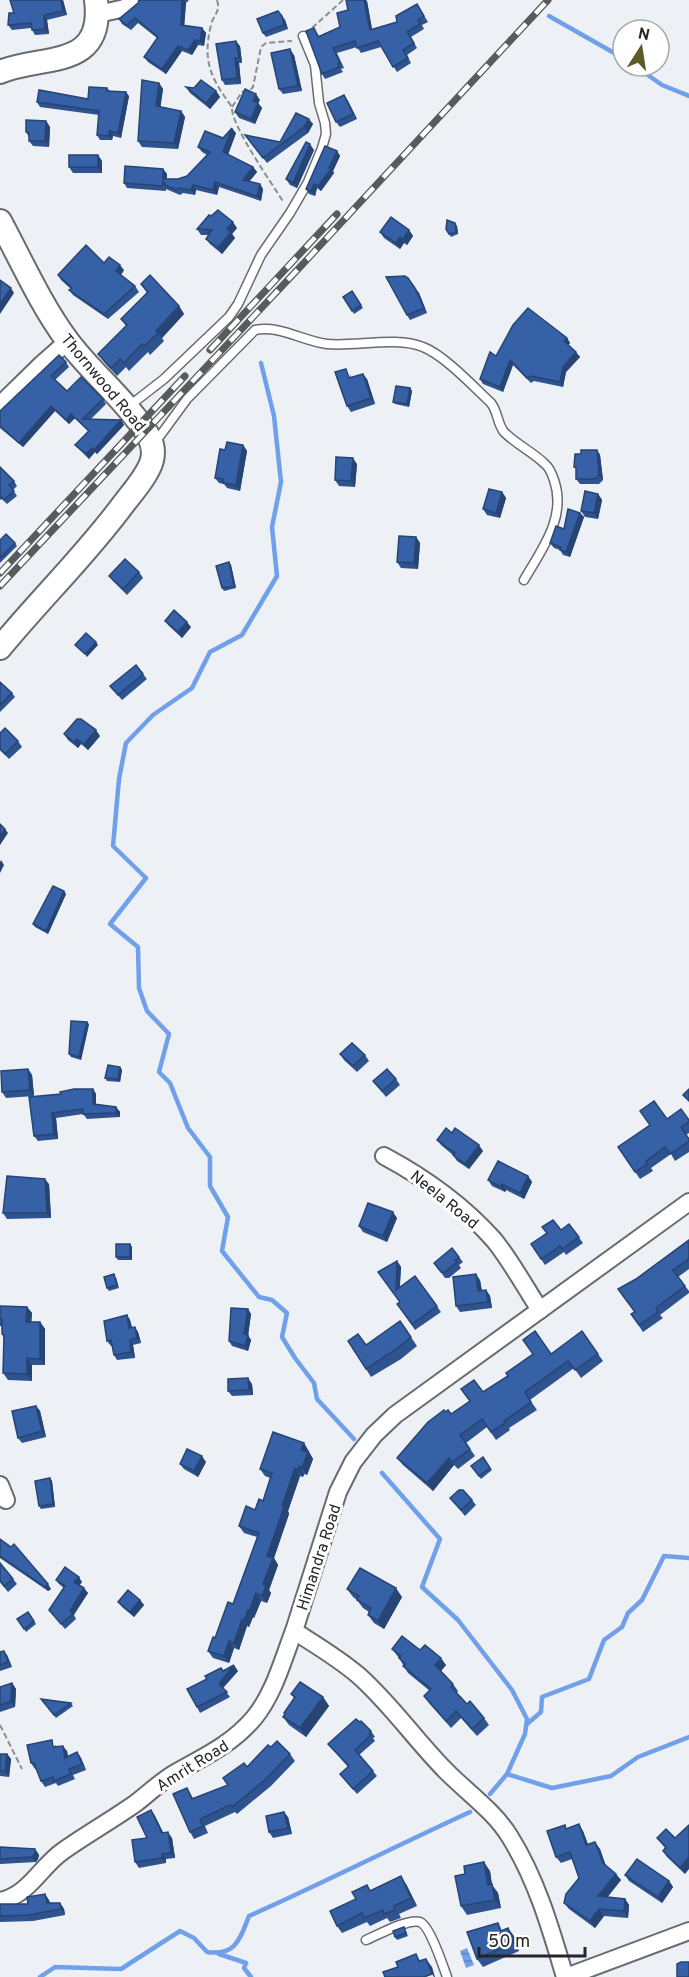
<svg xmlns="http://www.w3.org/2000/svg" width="689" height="1977" font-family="Overpass,sans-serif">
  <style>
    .water { fill: url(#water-rules) }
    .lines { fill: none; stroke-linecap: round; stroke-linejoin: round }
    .stream { stroke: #71a0ea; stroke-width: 4.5 }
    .lane-casing { stroke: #686b6f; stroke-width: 11 }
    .street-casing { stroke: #686b6f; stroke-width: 20 }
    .secondary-casing { stroke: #686b6f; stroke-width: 26 }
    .path { stroke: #8c8f92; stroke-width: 2; stroke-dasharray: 6 3; stroke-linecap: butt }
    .lane { stroke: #fff; stroke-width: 8 }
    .street { stroke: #fff; stroke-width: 16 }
    .secondary { stroke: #fff; stroke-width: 22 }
    .rail-casing { stroke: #585b5c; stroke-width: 7 }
    .rail { stroke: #fff; stroke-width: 4.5; stroke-dasharray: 14; stroke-linecap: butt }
    .wall { fill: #2e538f }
    .shaded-wall { fill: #264474 }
    .building { fill: #3661a6; stroke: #264474; stroke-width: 1.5 }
    .labels { text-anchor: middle; stroke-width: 6; stroke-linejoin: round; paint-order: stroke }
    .street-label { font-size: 16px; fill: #242627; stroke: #fff }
  </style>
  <defs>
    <pattern id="water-rules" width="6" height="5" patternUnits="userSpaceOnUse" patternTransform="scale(1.5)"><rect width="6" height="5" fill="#71a0ea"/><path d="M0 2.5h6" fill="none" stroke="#5d82be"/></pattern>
  </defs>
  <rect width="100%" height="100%" fill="#edf0f4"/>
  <path class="water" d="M 467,1948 L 474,1965 L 466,1968 L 460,1951 Z"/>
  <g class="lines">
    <g class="stream">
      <path d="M 549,16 L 623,58"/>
      <path d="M 635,66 L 662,85 L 689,96"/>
      <path d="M 261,363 L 274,416 L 281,482 L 272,527 L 277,576 L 242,635 L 210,652 L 192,688 L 153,715 L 126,743 L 119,779 L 113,846 L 146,878 L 110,924 L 138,947 L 139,988 L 147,1011 L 169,1034 L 159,1072 L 170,1083 L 188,1128 L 210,1157 L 210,1186 L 228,1217 L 222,1251 L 259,1297 L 272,1300 L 287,1313 L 282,1337 L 295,1358 L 314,1383 L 317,1399 L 354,1439"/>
      <path d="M 382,1473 L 440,1539 L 422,1587 L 458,1620 L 512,1690 L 527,1719 L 525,1734 L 507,1774"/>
      <path d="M 527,1724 L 541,1712 L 542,1697 L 589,1679 L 604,1640 L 622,1627 L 628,1613 L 642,1600 L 664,1556 L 689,1558"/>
      <path d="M 490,1794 L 507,1774 L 552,1788 L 611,1776 L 638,1757 L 689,1737"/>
      <path d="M 219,1954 L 246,1963 L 244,1968 L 251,1977"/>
      <path d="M 40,1977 L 55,1967 L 121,1969 L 180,1931 L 194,1938 L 207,1952 C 236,1956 240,1939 249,1916 C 323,1883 396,1846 470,1812"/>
    </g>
    <g class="lane-casing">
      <g id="lane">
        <path d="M 128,407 L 164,379 L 229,317 L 238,304 L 261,255 L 290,213 L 308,182 L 322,148 L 326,134 L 325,123 L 319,103 L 315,65 L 303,36"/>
        <path d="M 154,444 L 187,399 L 255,330 C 281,325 302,341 327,344 C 355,347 396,336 423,347 C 444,355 474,387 491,403 C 498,412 497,423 504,432 C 517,445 533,452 545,464 C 550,468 552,474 554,480 C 567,517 542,549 524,580"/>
        <path d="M 366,1940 C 378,1935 408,1918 420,1922 C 430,1926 443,1966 447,1977"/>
      </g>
    </g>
    <g class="street-casing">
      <g id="street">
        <path d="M 98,14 L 125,8 L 134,0"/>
        <path d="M 0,405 L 42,364 L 68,341"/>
        <path d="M 384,1156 C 425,1178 463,1205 494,1240 C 511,1261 525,1287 540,1310"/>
        <path d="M 0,1485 L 6,1500"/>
        <path d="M 0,1901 C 29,1895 40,1867 63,1851 C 87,1834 112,1820 136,1803 C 148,1794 159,1783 172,1775 C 203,1757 230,1746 254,1718 C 274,1694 283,1659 294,1631"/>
        <path d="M 565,1977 C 551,1930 537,1880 510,1837 C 495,1812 468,1793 447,1772 C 416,1741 391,1704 358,1675 C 338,1658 316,1645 294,1631 L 338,1492 L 353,1462 L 374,1435 L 395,1415 L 689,1202"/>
        <path d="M 566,1977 L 689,1931"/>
      </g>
    </g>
    <g class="secondary-casing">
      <g id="secondary">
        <path d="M 0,72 C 42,54 105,71 96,0"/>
        <path d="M 0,221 C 21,260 41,305 67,340 C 86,366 111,387 131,412 C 142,426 157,441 152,460 C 149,473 133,492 125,502 C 87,554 41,598 0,648"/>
      </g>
    </g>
    <g class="path">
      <path d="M 217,0 C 221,12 213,15 211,25 C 202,62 211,78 232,107 C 230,124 273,185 284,203"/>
      <path d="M 312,28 L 343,0"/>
      <path d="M 232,107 L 242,92 L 250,90 L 253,87 L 261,47 L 266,43 L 292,41"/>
      <path d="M 0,1725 L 22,1769"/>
    </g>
    <use href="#lane" class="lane"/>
    <use href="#street" class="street"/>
    <use href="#secondary" class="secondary"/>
    <g class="rail-casing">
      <g id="rail">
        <path d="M 210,350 L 337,214"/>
        <path d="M 0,573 L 185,376"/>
        <path d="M 0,586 L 301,266 L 548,0"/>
      </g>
    </g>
    <use href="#rail" class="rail"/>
  </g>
  <g class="wall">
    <path d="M 63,0 L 67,15 L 47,20 L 49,34 L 35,35 L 31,28 L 12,30 L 8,25 L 14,13 Z"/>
    <path d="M 139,0 L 189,0 L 186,3 L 184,25 L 202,28 L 206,33 L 204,46 L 198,45 L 192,55 L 182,51 L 166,74 L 148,62 L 144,57 L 157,38 L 138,23 L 131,30 L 122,24 L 119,19 L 138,3 Z"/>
    <path d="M 367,1 L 372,29 L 397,22 L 417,4 L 428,22 L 422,25 L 424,29 L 411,37 L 417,48 L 407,55 L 411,63 L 397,72 L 381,47 L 361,53 L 357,47 L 337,53 L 344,68 L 341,69 L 343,72 L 325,79 L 322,74 L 314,28 L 319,36 L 340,27 L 348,10 Z"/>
    <path d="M 282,16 L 285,20 L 288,29 L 266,37 L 263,33 Z"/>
    <path d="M 240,46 L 242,63 L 239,63 L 241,84 L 225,85 L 222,80 Z"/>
    <path d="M 294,55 L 302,91 L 283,94 L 279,89 Z"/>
    <path d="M 159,83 L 163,89 L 160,107 L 181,111 L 185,117 L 178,149 L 142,147 L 138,141 Z"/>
    <path d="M 186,87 L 216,91 L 220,97 L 210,109 L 190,93 Z"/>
    <path d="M 107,88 L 110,91 L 129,96 L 121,138 L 113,136 L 112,140 L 100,140 L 97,135 L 99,115 L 40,107 L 37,102 L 88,99 Z"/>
    <path d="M 344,95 L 348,101 L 357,119 L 340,127 L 336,122 Z"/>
    <path d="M 260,100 L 258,103 L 262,108 L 255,124 L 239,118 L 235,112 Z"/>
    <path d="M 296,113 L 313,124 L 308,133 L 267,163 L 245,135 L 280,142 Z"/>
    <path d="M 46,121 L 50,127 L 49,147 L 33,146 L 29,141 L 29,137 L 26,132 Z"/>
    <path d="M 236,133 L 228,155 L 253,167 L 257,172 L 249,182 L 260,184 L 263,189 L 261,201 L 219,187 L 217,195 L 196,190 L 195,195 L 183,193 L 180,195 L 166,189 L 166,191 L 127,188 L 124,183 L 163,169 L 167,174 L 167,179 L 178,179 L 187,176 L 207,155 L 202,152 L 198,147 Z"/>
    <path d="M 314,150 L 297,188 L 290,185 L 286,179 Z"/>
    <path d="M 337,151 L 340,156 L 333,171 L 334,173 L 321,191 L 317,188 L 315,196 L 309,194 L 306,189 Z"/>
    <path d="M 98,155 L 102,161 L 102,173 L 73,173 L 69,167 Z"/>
    <path d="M 455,223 L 457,226 L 458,234 L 451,237 L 446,229 Z"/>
    <path d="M 237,228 L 232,234 L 235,238 L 222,254 L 210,244 L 206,239 L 208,235 L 201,235 L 197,229 Z"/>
    <path d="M 409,230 L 413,236 L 407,245 L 404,243 L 400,249 L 384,238 L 380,232 Z"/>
    <path d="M 104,263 L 124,270 L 121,275 L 135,286 L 139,292 L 108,319 L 73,295 L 69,290 L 71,289 L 61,280 L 58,275 Z"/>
    <path d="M 408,278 L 419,293 L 427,313 L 410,320 L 407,315 Z"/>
    <path d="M 141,284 L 179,306 L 184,314 L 162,338 L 164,341 L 150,355 L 148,352 L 129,371 L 126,367 L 117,376 L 104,362 L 98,354 L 126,326 L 121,319 L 147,293 Z"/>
    <path d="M 352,291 L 363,308 L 354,314 L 343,297 Z"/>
    <path d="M 567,338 L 570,343 L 568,345 L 580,357 L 566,372 L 563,387 L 534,381 L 531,383 L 513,365 L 503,392 L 483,384 L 480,379 L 496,356 Z"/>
    <path d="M 66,362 L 69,367 L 55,380 L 67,391 L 103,399 L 106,404 L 90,420 L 121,420 L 124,425 L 97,454 L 95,452 L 89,459 L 75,445 L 88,431 L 75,418 L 69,424 L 55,411 L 23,447 L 0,428 L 0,411 Z"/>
    <path d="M 350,374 L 351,378 L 367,379 L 375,404 L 351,412 L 347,406 Z"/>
    <path d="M 410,388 L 412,391 L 409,407 L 395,404 L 393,402 Z"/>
    <path d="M 243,445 L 247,451 L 240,491 L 227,488 L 224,484 L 219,483 L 215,478 L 225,450 Z"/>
    <path d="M 597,450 L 600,455 L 603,480 L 599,484 L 580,484 L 576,479 L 576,469 L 574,467 L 581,454 Z"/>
    <path d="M 357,464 L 355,487 L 339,486 L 335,480 Z"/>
    <path d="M 0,467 L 14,481 L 17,486 L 13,490 L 17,496 L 7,504 L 2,499 L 0,500 Z"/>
    <path d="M 502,492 L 506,498 L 500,518 L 487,515 L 483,509 Z"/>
    <path d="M 598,494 L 602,500 L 598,519 L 585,517 L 581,511 Z"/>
    <path d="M 580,513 L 584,517 L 570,557 L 563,555 L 560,550 L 554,548 L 550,543 Z"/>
    <path d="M 416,537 L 420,543 L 418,569 L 401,568 L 397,562 Z"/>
    <path d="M 0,540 L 15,543 L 17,546 L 0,563 Z"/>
    <path d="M 229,562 L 231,565 L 236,588 L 224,591 L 222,588 Z"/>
    <path d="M 139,572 L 143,578 L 127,595 L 113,581 L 109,576 Z"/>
    <path d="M 165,621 L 191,627 L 182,638 L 169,626 Z"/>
    <path d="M 143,674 L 147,679 L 122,700 L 110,686 Z"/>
    <path d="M 0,682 L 12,693 L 15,697 L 0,712 Z"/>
    <path d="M 0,733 L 18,741 L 22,747 L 9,759 L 0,750 Z"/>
    <path d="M 64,734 L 100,736 L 88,750 L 81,744 L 78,748 L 68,740 Z"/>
    <path d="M 66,894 L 48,934 L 35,927 L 33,924 Z"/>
    <path d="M 89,1024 L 81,1060 L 71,1057 L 69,1054 Z"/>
    <path d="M 340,1054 L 365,1055 L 369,1061 L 357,1072 L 344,1060 Z"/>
    <path d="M 120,1067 L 122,1070 L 120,1082 L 107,1081 L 105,1078 Z"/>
    <path d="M 28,1069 L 32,1075 L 34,1096 L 6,1098 L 2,1092 Z"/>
    <path d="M 396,1079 L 400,1085 L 386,1097 L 373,1081 Z"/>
    <path d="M 93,1089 L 96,1094 L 96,1104 L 116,1107 L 120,1112 L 120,1117 L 87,1119 L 83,1114 L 56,1118 L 58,1139 L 38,1141 L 34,1136 L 61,1094 Z"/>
    <path d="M 667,1119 L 689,1120 L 689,1133 L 686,1135 L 689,1139 L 689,1152 L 675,1161 L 671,1154 L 651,1168 L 653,1171 L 640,1179 L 618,1147 Z"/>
    <path d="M 452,1133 L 483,1151 L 469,1169 L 457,1161 L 453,1155 L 441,1145 L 437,1140 Z"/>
    <path d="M 528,1176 L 532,1182 L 524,1199 L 506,1190 L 505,1192 L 492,1186 L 488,1180 Z"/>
    <path d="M 49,1184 L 51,1218 L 7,1219 L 3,1213 Z"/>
    <path d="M 397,1218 L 387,1242 L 363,1232 L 359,1226 Z"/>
    <path d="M 569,1224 L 583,1243 L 566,1255 L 564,1252 L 545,1265 L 531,1244 L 561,1230 Z"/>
    <path d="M 689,1240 L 689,1269 L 678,1277 L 689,1291 L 689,1293 L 660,1315 L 663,1318 L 643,1332 L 631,1314 L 635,1312 L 636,1279 Z"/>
    <path d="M 130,1244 L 132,1247 L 132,1260 L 118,1260 L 116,1257 Z"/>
    <path d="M 459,1257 L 463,1262 L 459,1265 L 461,1268 L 449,1278 L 445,1278 L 434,1263 Z"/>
    <path d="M 397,1261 L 401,1267 L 400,1287 L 415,1276 L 441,1312 L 415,1330 L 397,1304 L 400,1302 Z"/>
    <path d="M 116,1277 L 119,1288 L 109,1291 L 107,1288 Z"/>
    <path d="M 480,1280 L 482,1290 L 486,1290 L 490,1296 L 492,1308 L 460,1312 L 456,1306 Z"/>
    <path d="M 0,1306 L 27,1307 L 32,1313 L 31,1322 L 40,1322 L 45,1329 L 45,1365 L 32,1365 L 32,1381 L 8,1380 L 3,1373 L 4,1338 L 2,1334 L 2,1326 L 0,1326 Z"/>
    <path d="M 248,1309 L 251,1314 L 248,1335 L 251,1340 L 248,1351 L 232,1346 L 229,1341 Z"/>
    <path d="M 127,1315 L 130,1320 L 132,1327 L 138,1332 L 141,1343 L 133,1345 L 135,1358 L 117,1360 L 114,1355 L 112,1346 L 111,1346 L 107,1341 Z"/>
    <path d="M 400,1321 L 417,1346 L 401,1359 L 371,1377 L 366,1369 L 366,1345 Z"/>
    <path d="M 582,1331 L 603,1361 L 581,1378 L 574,1368 L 530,1400 L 537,1410 L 509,1428 L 510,1430 L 496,1440 L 487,1427 L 466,1443 L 475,1456 L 458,1469 L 454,1465 L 433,1491 L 403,1465 L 397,1458 L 446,1412 L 451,1414 L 483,1392 L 551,1354 Z"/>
    <path d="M 252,1384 L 253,1395 L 232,1396 L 228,1391 Z"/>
    <path d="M 36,1406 L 40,1411 L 46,1437 L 22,1443 L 18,1438 Z"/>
    <path d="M 304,1443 L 313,1459 L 307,1475 L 304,1474 L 303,1477 L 300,1476 L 288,1511 L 289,1514 L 274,1558 L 278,1565 L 269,1590 L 271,1593 L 267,1603 L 261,1601 L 254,1618 L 253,1617 L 249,1627 L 247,1626 L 239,1650 L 234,1648 L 229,1663 L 213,1658 L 208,1651 L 233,1604 L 257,1537 L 244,1533 L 239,1526 L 263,1501 L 270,1478 L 265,1476 L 260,1469 Z"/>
    <path d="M 483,1457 L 492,1470 L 481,1479 L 471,1466 Z"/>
    <path d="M 206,1462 L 198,1477 L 184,1469 L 180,1464 Z"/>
    <path d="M 50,1478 L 52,1481 L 55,1507 L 41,1509 L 39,1506 Z"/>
    <path d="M 450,1498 L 472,1500 L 476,1505 L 465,1516 Z"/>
    <path d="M 0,1539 L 51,1589 L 48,1591 L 0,1558 Z"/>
    <path d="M 0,1563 L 17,1584 L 8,1592 L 0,1582 Z"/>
    <path d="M 56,1580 L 82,1582 L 79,1585 L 88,1593 L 74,1615 L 76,1619 L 65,1629 L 49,1610 L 64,1588 L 59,1584 Z"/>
    <path d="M 347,1589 L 402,1597 L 384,1629 L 374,1623 L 368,1615 L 369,1612 L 363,1608 L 357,1600 L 353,1597 Z"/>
    <path d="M 140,1600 L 144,1605 L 134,1617 L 122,1607 L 118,1602 Z"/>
    <path d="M 28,1612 L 36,1624 L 26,1632 L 24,1629 Z"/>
    <path d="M 392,1649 L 420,1650 L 446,1665 L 441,1671 L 453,1684 L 458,1691 L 457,1693 L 467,1704 L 484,1718 L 489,1725 L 477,1736 L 461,1718 L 451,1728 L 429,1703 L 424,1696 L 430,1691 L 408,1673 L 399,1658 Z"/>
    <path d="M 0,1652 L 7,1655 L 12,1667 L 0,1671 Z"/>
    <path d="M 223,1671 L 238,1671 L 223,1688 L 230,1697 L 200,1713 L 197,1707 Z"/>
    <path d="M 12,1683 L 16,1689 L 15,1707 L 0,1712 L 0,1687 Z"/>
    <path d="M 291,1694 L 323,1697 L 329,1706 L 306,1737 L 289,1725 L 283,1717 L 285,1714 L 284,1713 L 294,1698 Z"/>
    <path d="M 41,1699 L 71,1703 L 73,1706 L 56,1718 Z"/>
    <path d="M 360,1722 L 371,1731 L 375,1737 L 373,1738 L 375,1741 L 359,1755 L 377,1776 L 357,1794 L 340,1774 L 348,1767 L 328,1744 Z"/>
    <path d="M 56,1745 L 56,1747 L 67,1751 L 68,1756 L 77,1752 L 81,1758 L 86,1770 L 73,1775 L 75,1779 L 58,1786 L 56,1783 L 45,1787 L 41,1781 L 36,1769 L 35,1769 L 31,1763 Z"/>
    <path d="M 271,1747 L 290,1754 L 295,1761 L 271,1786 L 237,1814 L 235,1812 L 205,1826 L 208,1833 L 194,1839 L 190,1832 L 187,1788 L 193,1798 L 228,1785 L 247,1767 Z"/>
    <path d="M 0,1754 L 7,1754 L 11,1759 L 9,1777 L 0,1776 Z"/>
    <path d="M 151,1810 L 155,1816 L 163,1833 L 172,1838 L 175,1858 L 166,1859 L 166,1863 L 139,1868 L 135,1862 L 147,1838 Z"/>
    <path d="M 288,1817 L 292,1834 L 273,1838 L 269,1832 Z"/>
    <path d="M 567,1828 L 583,1831 L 588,1845 L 600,1849 L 606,1866 L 621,1880 L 607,1897 L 625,1899 L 629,1905 L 628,1918 L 604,1916 L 595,1928 L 569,1909 L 564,1903 L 579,1878 L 572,1859 L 561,1863 L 556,1857 Z"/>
    <path d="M 657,1838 L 675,1838 L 685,1874 L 667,1857 L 663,1851 L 665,1848 Z"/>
    <path d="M 0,1847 L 35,1849 L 39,1855 L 38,1859 L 36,1862 L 0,1864 Z"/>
    <path d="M 490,1871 L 492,1885 L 498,1893 L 501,1908 L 467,1915 L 461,1906 Z"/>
    <path d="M 625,1875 L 669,1881 L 673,1887 L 662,1903 L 629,1881 Z"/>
    <path d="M 406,1884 L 417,1906 L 399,1914 L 401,1918 L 390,1922 L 387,1918 L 370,1926 L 367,1922 L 342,1933 L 337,1926 L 356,1899 L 371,1890 Z"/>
    <path d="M 49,1900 L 50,1903 L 60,1903 L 64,1909 L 65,1915 L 33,1921 L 0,1922 L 0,1904 L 28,1904 Z"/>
    <path d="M 404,1927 L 408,1936 L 397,1940 L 395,1937 Z"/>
    <path d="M 514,1936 L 519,1951 L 483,1967 L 477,1959 Z"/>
  </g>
  <g class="shaded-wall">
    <path d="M 61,0 L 63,0 L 67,15 L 63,11 Z"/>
    <path d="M 182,0 L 184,0 L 186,3 L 184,30 L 181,25 Z"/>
    <path d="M 364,0 L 366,0 L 367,1 L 373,35 L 370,30 Z"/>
    <path d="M 44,15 L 47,20 L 49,34 L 45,29 Z"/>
    <path d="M 282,16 L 285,20 L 288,29 L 284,25 Z"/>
    <path d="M 202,28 L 206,33 L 204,46 L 200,41 Z"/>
    <path d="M 195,40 L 198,45 L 192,55 L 188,50 Z"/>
    <path d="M 236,41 L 240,46 L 242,63 L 239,58 Z"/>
    <path d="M 178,46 L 182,51 L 166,74 L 162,69 Z"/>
    <path d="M 290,49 L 294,55 L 302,91 L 298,86 Z"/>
    <path d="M 235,58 L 239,63 L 241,84 L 237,78 Z"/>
    <path d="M 159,83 L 163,89 L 160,111 L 156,106 Z"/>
    <path d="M 216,91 L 220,97 L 210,109 L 206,103 Z"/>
    <path d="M 126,92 L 129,96 L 121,138 L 118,133 Z"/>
    <path d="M 256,94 L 260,100 L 258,103 L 262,108 L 255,124 L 251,119 L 253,101 Z"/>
    <path d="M 344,95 L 348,101 L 357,119 L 353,114 Z"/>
    <path d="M 181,111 L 185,117 L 178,149 L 174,143 Z"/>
    <path d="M 309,119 L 313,124 L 308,133 L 304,127 Z"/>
    <path d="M 46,121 L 50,127 L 49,147 L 45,141 Z"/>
    <path d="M 232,128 L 236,133 L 227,157 L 223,152 Z"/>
    <path d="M 109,131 L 113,136 L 112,140 L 109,136 Z"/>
    <path d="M 310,144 L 314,150 L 297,188 L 293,183 Z"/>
    <path d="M 337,151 L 340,156 L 333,171 L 334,173 L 321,191 L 318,186 Z"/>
    <path d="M 98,155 L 102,161 L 102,173 L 98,167 Z"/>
    <path d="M 253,167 L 257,172 L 246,185 L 243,180 Z"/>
    <path d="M 163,169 L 167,174 L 166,184 L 163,179 Z"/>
    <path d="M 215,182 L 219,187 L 217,195 L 213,190 Z"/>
    <path d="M 260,184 L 263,189 L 261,201 L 257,196 Z"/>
    <path d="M 314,184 L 317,188 L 315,196 L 311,191 Z"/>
    <path d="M 193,185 L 196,190 L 195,195 L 191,190 Z"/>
    <path d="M 233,222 L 237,228 L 232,234 L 235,238 L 222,254 L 218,248 L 227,229 Z"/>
    <path d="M 455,223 L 457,226 L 458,234 L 456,232 Z"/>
    <path d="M 409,230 L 413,236 L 407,245 L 403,239 Z"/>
    <path d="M 400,237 L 404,243 L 400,249 L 396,243 Z"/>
    <path d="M 120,265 L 124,270 L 120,276 L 116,271 Z"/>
    <path d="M 11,288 L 14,293 L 0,314 L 0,304 Z"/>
    <path d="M 415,288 L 419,293 L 427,313 L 424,308 Z"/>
    <path d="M 179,306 L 184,314 L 162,338 L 156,331 Z"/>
    <path d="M 567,338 L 570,343 L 567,346 L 564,341 Z"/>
    <path d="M 576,352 L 580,357 L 566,372 L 563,387 L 560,382 L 563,367 Z"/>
    <path d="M 510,360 L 513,365 L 503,392 L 500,387 Z"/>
    <path d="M 363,374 L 367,379 L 375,404 L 371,398 Z"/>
    <path d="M 410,388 L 412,391 L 409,407 L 407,404 Z"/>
    <path d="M 51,406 L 55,411 L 23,447 L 19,443 Z"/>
    <path d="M 71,414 L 75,418 L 69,424 L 66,420 Z"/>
    <path d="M 121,420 L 124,425 L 97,454 L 94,450 Z"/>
    <path d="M 243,445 L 247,451 L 240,491 L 236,485 Z"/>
    <path d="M 92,448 L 95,452 L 89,459 L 86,454 Z"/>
    <path d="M 597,450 L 600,455 L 603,480 L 599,475 Z"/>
    <path d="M 353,458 L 357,464 L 355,487 L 351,481 Z"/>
    <path d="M 502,492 L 506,498 L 500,518 L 496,513 Z"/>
    <path d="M 598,494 L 602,500 L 598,519 L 594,513 Z"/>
    <path d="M 580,513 L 584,517 L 570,557 L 566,552 Z"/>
    <path d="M 416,537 L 420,543 L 418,569 L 414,563 Z"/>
    <path d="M 229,562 L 231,565 L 236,588 L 234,586 Z"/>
    <path d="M 187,622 L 191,627 L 182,638 L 178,632 Z"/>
    <path d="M 96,642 L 98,645 L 87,657 L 85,654 Z"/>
    <path d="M 96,730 L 100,736 L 88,750 L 84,744 Z"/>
    <path d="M 77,739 L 81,744 L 78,748 L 74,742 Z"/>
    <path d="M 5,829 L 8,833 L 0,845 L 0,836 Z"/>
    <path d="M 1,860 L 4,865 L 0,873 L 0,862 Z"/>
    <path d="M 64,891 L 66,894 L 48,934 L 46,931 Z"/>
    <path d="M 87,1022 L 89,1024 L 81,1060 L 79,1057 Z"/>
    <path d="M 120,1067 L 122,1070 L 120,1082 L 118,1079 Z"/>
    <path d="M 28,1069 L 32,1075 L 34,1096 L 30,1090 Z"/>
    <path d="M 93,1089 L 96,1094 L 96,1108 L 93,1104 Z"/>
    <path d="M 116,1107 L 120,1112 L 120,1117 L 116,1113 Z"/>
    <path d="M 52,1113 L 56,1118 L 58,1139 L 54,1134 Z"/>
    <path d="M 479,1145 L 483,1151 L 469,1169 L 465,1164 Z"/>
    <path d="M 528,1176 L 532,1182 L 524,1199 L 520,1193 Z"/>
    <path d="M 45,1179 L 49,1184 L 51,1218 L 47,1213 Z"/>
    <path d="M 502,1184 L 506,1190 L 505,1192 L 501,1187 Z"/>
    <path d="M 393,1212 L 397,1218 L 387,1242 L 383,1236 Z"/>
    <path d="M 130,1244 L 132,1247 L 132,1260 L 130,1257 Z"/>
    <path d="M 397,1261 L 401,1267 L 399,1295 L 396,1290 Z"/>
    <path d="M 476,1274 L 480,1280 L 482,1296 L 478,1291 Z"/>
    <path d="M 486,1290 L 490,1296 L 492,1308 L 488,1302 Z"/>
    <path d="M 27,1307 L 32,1313 L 31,1329 L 26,1322 Z"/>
    <path d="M 248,1309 L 251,1314 L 248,1336 L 251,1340 L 248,1351 L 245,1346 L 244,1334 Z"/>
    <path d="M 127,1315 L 130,1320 L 133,1333 L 129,1328 Z"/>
    <path d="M 40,1322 L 45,1329 L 45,1365 L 40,1359 Z"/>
    <path d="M 135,1327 L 138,1332 L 141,1343 L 137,1338 Z"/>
    <path d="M 130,1340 L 133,1345 L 135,1358 L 131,1352 Z"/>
    <path d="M 27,1358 L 32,1365 L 32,1381 L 27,1374 Z"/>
    <path d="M 248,1378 L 252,1384 L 253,1395 L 249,1390 Z"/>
    <path d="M 36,1406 L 40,1411 L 46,1437 L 42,1431 Z"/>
    <path d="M 304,1443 L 313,1459 L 307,1475 L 302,1468 L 301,1450 Z"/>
    <path d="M 202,1456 L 206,1462 L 198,1477 L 194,1471 Z"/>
    <path d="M 449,1458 L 454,1465 L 433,1491 L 427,1483 Z"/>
    <path d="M 299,1466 L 304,1474 L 303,1477 L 298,1470 Z"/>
    <path d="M 295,1468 L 300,1476 L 288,1511 L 289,1514 L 274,1558 L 278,1565 L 269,1590 L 271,1593 L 267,1603 L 262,1596 L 267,1556 L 282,1506 Z"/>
    <path d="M 50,1478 L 52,1481 L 55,1507 L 53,1504 Z"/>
    <path d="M 79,1577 L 82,1582 L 78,1587 L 74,1582 Z"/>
    <path d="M 48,1584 L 51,1589 L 48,1591 L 45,1587 Z"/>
    <path d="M 84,1588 L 88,1593 L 73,1615 L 70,1611 Z"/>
    <path d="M 396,1588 L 402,1597 L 384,1629 L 378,1621 Z"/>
    <path d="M 256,1593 L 261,1601 L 254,1618 L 249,1611 Z"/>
    <path d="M 140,1600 L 144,1605 L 134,1617 L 130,1612 Z"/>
    <path d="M 248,1610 L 253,1617 L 249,1627 L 244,1620 Z"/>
    <path d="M 242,1619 L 247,1626 L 239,1650 L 234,1643 Z"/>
    <path d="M 229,1641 L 234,1648 L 229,1663 L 224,1656 Z"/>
    <path d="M 4,1651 L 7,1655 L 12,1667 L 8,1662 Z"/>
    <path d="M 441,1658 L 446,1665 L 440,1672 L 435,1665 Z"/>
    <path d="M 234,1665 L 238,1671 L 222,1689 L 219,1684 Z"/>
    <path d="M 12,1683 L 16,1689 L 15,1707 L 11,1701 Z"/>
    <path d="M 323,1697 L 329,1706 L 306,1737 L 300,1728 Z"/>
    <path d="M 63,1746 L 67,1751 L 69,1763 L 65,1758 Z"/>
    <path d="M 77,1752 L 81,1758 L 86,1770 L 82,1764 Z"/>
    <path d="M 7,1754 L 11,1759 L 9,1777 L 5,1771 Z"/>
    <path d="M 151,1810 L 155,1816 L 166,1838 L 162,1833 Z"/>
    <path d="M 284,1812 L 288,1817 L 292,1834 L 288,1828 Z"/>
    <path d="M 579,1824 L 583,1831 L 591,1852 L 586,1845 Z"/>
    <path d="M 168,1832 L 172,1838 L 175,1858 L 171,1853 Z"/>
    <path d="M 595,1842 L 600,1849 L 607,1870 L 603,1863 Z"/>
    <path d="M 35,1849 L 39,1855 L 38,1859 L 36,1862 L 32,1857 Z"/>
    <path d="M 162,1854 L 166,1859 L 166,1863 L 162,1858 Z"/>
    <path d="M 689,1857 L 689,1869 L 685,1874 L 680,1868 Z"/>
    <path d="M 484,1862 L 490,1871 L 492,1885 L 498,1893 L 501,1908 L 495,1900 L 488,1885 Z"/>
    <path d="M 616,1874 L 621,1880 L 603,1903 L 598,1896 Z"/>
    <path d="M 401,1876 L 406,1884 L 417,1906 L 411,1898 Z"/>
    <path d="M 669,1881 L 673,1887 L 662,1903 L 658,1897 Z"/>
    <path d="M 45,1894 L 49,1900 L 51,1909 L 47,1903 Z"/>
    <path d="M 625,1899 L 629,1905 L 628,1918 L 624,1911 Z"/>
    <path d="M 60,1903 L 64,1909 L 65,1915 L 61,1909 Z"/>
    <path d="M 599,1909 L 604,1916 L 595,1928 L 590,1921 Z"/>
    <path d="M 508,1928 L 514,1936 L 519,1951 L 513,1943 Z"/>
    <path d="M 426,1959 L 432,1967 L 435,1977 L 434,1977 L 432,1974 Z"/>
  </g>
  <g class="building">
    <path d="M 10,0 L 61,0 L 63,11 L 44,15 L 45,29 L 32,30 L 31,23 L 8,25 L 9,13 L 14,13 Z"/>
    <path d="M 139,0 L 182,0 L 181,25 L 202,28 L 200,41 L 195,40 L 188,50 L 178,46 L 162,69 L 144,57 L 158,37 L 135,18 L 127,25 L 119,19 L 138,3 Z"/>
    <path d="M 346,0 L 364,0 L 370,30 L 397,22 L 396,16 L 417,4 L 424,16 L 418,20 L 420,24 L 407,32 L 414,43 L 403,50 L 408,58 L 393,67 L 378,41 L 357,48 L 355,41 L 333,48 L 340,63 L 338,64 L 339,67 L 322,74 L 306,31 L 314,28 L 318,37 L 340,27 L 337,13 L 348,10 Z"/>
    <path d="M 278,11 L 282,16 L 284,25 L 263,33 L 257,19 Z"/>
    <path d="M 236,41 L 239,58 L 235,58 L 237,78 L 222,80 L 216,44 Z"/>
    <path d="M 290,49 L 298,86 L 279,89 L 271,53 Z"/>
    <path d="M 142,80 L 159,83 L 156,106 L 181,111 L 174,143 L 138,141 Z"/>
    <path d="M 201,80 L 216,91 L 206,103 L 186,87 L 194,88 Z"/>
    <path d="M 89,87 L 107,88 L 107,91 L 126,92 L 118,133 L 109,131 L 109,136 L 97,135 L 99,111 L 37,102 L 39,90 L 88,99 Z"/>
    <path d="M 245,89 L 256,94 L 253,101 L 258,103 L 251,119 L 235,112 Z"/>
    <path d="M 344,95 L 353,114 L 336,122 L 327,103 Z"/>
    <path d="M 296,113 L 309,119 L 304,127 L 263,158 L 245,135 L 280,142 Z"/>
    <path d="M 26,120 L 46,121 L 45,141 L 29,141 L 29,133 L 26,132 Z"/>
    <path d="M 232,128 L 223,152 L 253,167 L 243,180 L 260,184 L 257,196 L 215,182 L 213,190 L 193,185 L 191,190 L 179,188 L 176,190 L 163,184 L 165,183 L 163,181 L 162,186 L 124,183 L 125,166 L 163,169 L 163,179 L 178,179 L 187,176 L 210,152 L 198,147 L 205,131 L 223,138 Z"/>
    <path d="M 306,142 L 310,144 L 293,183 L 286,179 Z"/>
    <path d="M 325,146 L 337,151 L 329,168 L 331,169 L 318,186 L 314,184 L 311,191 L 306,189 Z"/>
    <rect x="69" y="155" width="29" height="12"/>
    <path d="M 218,210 L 233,222 L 227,229 L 231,232 L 218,248 L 206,239 L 212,230 L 197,229 L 209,215 L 211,216 Z"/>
    <path d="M 391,217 L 409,230 L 403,239 L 400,237 L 396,243 L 380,232 Z"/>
    <path d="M 447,220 L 455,223 L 456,232 L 449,234 L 446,229 Z"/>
    <path d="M 86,245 L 104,263 L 109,257 L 120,265 L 116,271 L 135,286 L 104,314 L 69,290 L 72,288 L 58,275 Z"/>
    <path d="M 150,275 L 179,306 L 156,331 L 158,333 L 144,346 L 142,344 L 124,363 L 120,359 L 111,368 L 98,354 L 127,325 L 121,319 L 148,292 L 141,284 Z"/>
    <path d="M 405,276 L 408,278 L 415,288 L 424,308 L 407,315 L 386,277 Z"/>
    <path d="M 0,280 L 11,288 L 0,304 Z"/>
    <path d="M 352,291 L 361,305 L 352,311 L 343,297 Z"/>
    <path d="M 528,308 L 567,338 L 564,341 L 576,352 L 563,367 L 560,382 L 531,376 L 527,378 L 510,360 L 500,387 L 480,379 L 490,352 L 496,356 L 513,325 Z"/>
    <path d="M 59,355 L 66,362 L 51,376 L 67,391 L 81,377 L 103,399 L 83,419 L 121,420 L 94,450 L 92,448 L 86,454 L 75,445 L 89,431 L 71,414 L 66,420 L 51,406 L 19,443 L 0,426 L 0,411 Z"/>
    <path d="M 346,369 L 349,378 L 363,374 L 371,398 L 347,406 L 335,372 Z"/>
    <path d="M 396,386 L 410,388 L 407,404 L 393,402 Z"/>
    <path d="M 227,442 L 243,445 L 236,485 L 223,483 L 223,479 L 215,478 L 220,449 L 225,450 Z"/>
    <path d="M 581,450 L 597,450 L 599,475 L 595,479 L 576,479 L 576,467 L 574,467 L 575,454 L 581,454 Z"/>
    <path d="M 336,457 L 353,458 L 351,481 L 335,480 Z"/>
    <path d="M 0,467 L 14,481 L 9,485 L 14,491 L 4,500 L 0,495 Z"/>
    <path d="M 489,489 L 502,492 L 496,513 L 483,509 Z"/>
    <path d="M 585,491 L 598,494 L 594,513 L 581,511 Z"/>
    <path d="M 568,509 L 580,513 L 566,552 L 560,550 L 561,547 L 550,543 L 556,526 L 564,529 Z"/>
    <path d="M 6,534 L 15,543 L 0,558 L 0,540 Z"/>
    <path d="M 399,536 L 416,537 L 414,563 L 397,562 Z"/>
    <path d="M 125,559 L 139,572 L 123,589 L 109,576 Z"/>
    <path d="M 229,562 L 234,586 L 222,588 L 216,566 Z"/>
    <path d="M 174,610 L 187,622 L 178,632 L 165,621 Z"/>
    <path d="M 86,633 L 96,642 L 85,654 L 75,645 Z"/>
    <path d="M 136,665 L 143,674 L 118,695 L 110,686 Z"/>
    <path d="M 0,682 L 12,693 L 0,705 Z"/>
    <path d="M 77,719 L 81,719 L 96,730 L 84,744 L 77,739 L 74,742 L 64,734 Z"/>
    <path d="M 5,728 L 18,741 L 5,754 L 0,749 L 0,733 Z"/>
    <path d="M 0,824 L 5,829 L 0,836 Z"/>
    <path d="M 53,886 L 64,891 L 46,931 L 33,924 Z"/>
    <path d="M 71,1021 L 87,1022 L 79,1057 L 69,1054 Z"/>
    <path d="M 352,1043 L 365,1055 L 353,1066 L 340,1054 Z"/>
    <path d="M 108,1065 L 120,1067 L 118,1079 L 105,1078 Z"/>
    <path d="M 28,1069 L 30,1090 L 2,1092 L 1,1071 Z"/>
    <path d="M 387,1069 L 396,1079 L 382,1091 L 373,1081 Z"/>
    <path d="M 74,1089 L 93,1089 L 93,1104 L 116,1107 L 116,1113 L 83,1114 L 83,1109 L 52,1113 L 54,1134 L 34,1136 L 29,1097 L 61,1094 L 60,1092 Z"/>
    <path d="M 689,1089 L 689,1101 L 683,1095 Z"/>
    <path d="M 654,1101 L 667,1119 L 681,1109 L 689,1120 L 689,1122 L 681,1127 L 689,1139 L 689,1141 L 670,1154 L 665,1147 L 646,1161 L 647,1164 L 635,1172 L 618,1147 L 650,1125 L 640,1111 Z"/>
    <path d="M 446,1128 L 452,1133 L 455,1128 L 479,1145 L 465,1164 L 453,1155 L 455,1153 L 437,1140 Z"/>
    <path d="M 498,1161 L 528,1176 L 520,1193 L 502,1184 L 501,1187 L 488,1180 Z"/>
    <path d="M 7,1176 L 45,1179 L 47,1213 L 3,1213 Z"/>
    <path d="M 368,1203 L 393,1212 L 383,1236 L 359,1226 Z"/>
    <path d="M 553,1220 L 561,1230 L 569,1224 L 579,1237 L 562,1249 L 560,1246 L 541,1259 L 531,1244 L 547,1233 L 542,1227 Z"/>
    <path d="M 689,1240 L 689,1259 L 673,1270 L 685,1286 L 656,1308 L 658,1312 L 639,1325 L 631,1314 L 635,1312 L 618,1289 L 636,1279 Z"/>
    <rect x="116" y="1244" width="14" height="13"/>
    <path d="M 452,1248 L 459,1257 L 455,1260 L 457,1262 L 445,1272 L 441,1272 L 434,1263 Z"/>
    <path d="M 397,1261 L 396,1290 L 415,1276 L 437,1306 L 412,1324 L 397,1304 L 400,1302 L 378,1272 Z"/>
    <path d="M 114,1274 L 117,1285 L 107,1288 L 104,1277 Z"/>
    <path d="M 476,1274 L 478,1291 L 486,1290 L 488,1302 L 456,1306 L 453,1277 Z"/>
    <path d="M 0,1306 L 27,1307 L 26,1322 L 40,1322 L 40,1359 L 27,1358 L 27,1374 L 3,1373 L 4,1335 L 2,1334 L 2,1319 L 0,1319 Z"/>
    <path d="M 231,1308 L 248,1309 L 244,1334 L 248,1335 L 245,1346 L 229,1341 Z"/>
    <path d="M 127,1315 L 129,1328 L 135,1327 L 137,1338 L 130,1340 L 131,1352 L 114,1355 L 111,1340 L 107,1341 L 104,1321 Z"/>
    <path d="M 400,1321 L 411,1337 L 395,1350 L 366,1369 L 348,1341 L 358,1334 L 366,1345 Z"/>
    <path d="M 535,1331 L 551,1354 L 582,1331 L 598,1354 L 575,1370 L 568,1361 L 525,1392 L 531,1402 L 504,1421 L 505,1423 L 491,1432 L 482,1419 L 460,1435 L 470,1449 L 452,1462 L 449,1458 L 427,1483 L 397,1458 L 428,1422 L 444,1410 L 446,1412 L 448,1410 L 451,1414 L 470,1401 L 461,1389 L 474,1380 L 483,1392 L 508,1376 L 506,1373 L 533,1354 L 523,1340 Z"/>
    <path d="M 248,1378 L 249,1390 L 228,1391 L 228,1379 Z"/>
    <path d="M 36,1406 L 42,1431 L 18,1438 L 12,1411 Z"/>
    <path d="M 273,1432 L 304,1443 L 301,1450 L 308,1452 L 302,1468 L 299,1466 L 298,1470 L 295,1468 L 282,1506 L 284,1507 L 267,1556 L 273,1558 L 263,1584 L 266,1586 L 262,1596 L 256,1593 L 249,1611 L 248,1610 L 244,1620 L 242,1619 L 234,1643 L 229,1641 L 224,1656 L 208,1651 L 213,1637 L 215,1638 L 228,1602 L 233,1604 L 259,1533 L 239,1526 L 246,1506 L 255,1510 L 259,1499 L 263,1501 L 272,1473 L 260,1469 Z"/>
    <path d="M 187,1449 L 202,1456 L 194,1471 L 180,1464 Z"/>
    <path d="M 483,1457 L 490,1468 L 479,1476 L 471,1466 Z"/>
    <path d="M 50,1478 L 53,1504 L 39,1506 L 35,1481 Z"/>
    <path d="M 459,1490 L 463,1490 L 472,1500 L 461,1510 L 450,1498 Z"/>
    <path d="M 0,1539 L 11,1547 L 14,1544 L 48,1584 L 45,1587 L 0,1556 Z"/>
    <path d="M 0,1563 L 13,1579 L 4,1586 L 0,1581 Z"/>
    <path d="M 65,1567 L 79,1577 L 74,1582 L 84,1588 L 70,1611 L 73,1614 L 61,1624 L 49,1610 L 65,1586 L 56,1580 Z"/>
    <path d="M 360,1568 L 396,1588 L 378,1621 L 368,1615 L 371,1608 L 357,1600 L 359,1596 L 347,1589 Z"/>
    <path d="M 128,1590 L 140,1600 L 130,1612 L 118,1602 Z"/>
    <path d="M 28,1612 L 34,1621 L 24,1629 L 17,1619 Z"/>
    <path d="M 402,1636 L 420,1650 L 425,1645 L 441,1658 L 435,1665 L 453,1684 L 451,1687 L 467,1704 L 470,1701 L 484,1718 L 472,1729 L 456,1711 L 446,1721 L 424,1696 L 431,1689 L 403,1666 L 406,1664 L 399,1658 L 401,1656 L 392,1649 Z"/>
    <path d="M 4,1651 L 8,1662 L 0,1665 L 0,1652 Z"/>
    <path d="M 234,1665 L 219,1684 L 227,1692 L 197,1707 L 187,1689 L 207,1679 L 205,1676 L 221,1668 L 223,1671 Z"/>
    <path d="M 300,1682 L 323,1697 L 300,1728 L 283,1717 L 285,1714 L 284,1713 L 295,1697 L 291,1694 Z"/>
    <path d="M 12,1683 L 11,1701 L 0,1705 L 0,1687 Z"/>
    <path d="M 41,1699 L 71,1703 L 54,1715 Z"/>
    <path d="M 356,1719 L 360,1722 L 361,1721 L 371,1731 L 369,1733 L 371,1735 L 355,1750 L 373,1771 L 353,1789 L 340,1774 L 349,1766 L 328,1744 Z"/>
    <path d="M 52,1740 L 53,1747 L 63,1746 L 65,1758 L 77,1752 L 82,1764 L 69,1769 L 71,1774 L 54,1781 L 53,1777 L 41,1781 L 34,1763 L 31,1763 L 27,1745 Z"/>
    <path d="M 277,1741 L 290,1754 L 266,1779 L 232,1807 L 230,1805 L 200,1819 L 203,1826 L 190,1832 L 173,1794 L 187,1788 L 192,1799 L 228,1785 L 223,1778 L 244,1763 L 247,1767 L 268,1745 L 271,1747 Z"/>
    <path d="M 0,1754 L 7,1754 L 5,1771 L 0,1771 Z"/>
    <path d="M 151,1810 L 162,1833 L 168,1832 L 171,1853 L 162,1854 L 162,1858 L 135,1862 L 132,1840 L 147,1838 L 137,1817 Z"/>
    <path d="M 284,1812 L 288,1828 L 269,1832 L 266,1816 Z"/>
    <path d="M 579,1824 L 586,1845 L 595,1842 L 603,1863 L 616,1874 L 598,1896 L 625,1899 L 624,1911 L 599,1909 L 590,1921 L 564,1903 L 566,1894 L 579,1878 L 570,1852 L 556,1857 L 547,1831 L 565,1825 L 566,1829 Z"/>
    <path d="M 689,1825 L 689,1857 L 680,1868 L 663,1851 L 666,1847 L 657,1838 L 666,1829 L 675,1838 Z"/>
    <path d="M 0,1847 L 35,1849 L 35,1854 L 32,1857 L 0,1859 Z"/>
    <path d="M 637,1859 L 669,1881 L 658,1897 L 625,1875 Z"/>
    <path d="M 484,1862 L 488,1885 L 492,1884 L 495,1900 L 461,1906 L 455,1876 L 465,1874 L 464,1866 Z"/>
    <path d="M 401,1876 L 411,1898 L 394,1906 L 395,1910 L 384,1914 L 383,1910 L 364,1918 L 362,1913 L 337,1926 L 330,1911 L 356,1899 L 352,1892 L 367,1885 L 370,1891 Z"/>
    <path d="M 45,1894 L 47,1903 L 60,1903 L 61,1909 L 29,1915 L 0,1916 L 0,1904 L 28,1904 L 27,1897 Z"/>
    <path d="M 498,1923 L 501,1931 L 508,1928 L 513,1943 L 477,1959 L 467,1932 Z"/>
    <path d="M 404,1927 L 406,1933 L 395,1937 L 393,1931 Z"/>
    <path d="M 416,1954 L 419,1961 L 426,1959 L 432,1974 L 424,1977 L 385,1977 L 383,1972 L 398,1967 L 396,1962 Z"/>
    <path d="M 681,1962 L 689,1962 L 689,1977 L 677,1977 L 677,1964 Z"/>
  </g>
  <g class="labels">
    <g class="street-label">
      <text transform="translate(104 382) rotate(50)" y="6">Thornwood Road</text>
      <text transform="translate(445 1199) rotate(39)" y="6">Neela Road</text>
      <text transform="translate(318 1557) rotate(-72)" y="6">Himandra Road</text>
      <text transform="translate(192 1765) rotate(-32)" y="6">Amrit Road</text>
    </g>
  </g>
  <g transform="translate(641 48) rotate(12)"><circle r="28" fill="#ffffff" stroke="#a7a8a9" stroke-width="1.5"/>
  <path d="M0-4.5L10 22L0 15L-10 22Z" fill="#5c5c29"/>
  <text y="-9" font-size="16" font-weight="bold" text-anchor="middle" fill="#242627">N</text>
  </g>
  <path d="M479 1947v9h106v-9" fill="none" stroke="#242627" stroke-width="3"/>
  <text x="488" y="1947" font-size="18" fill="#242627" stroke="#ffffff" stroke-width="4.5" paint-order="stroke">50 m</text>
</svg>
